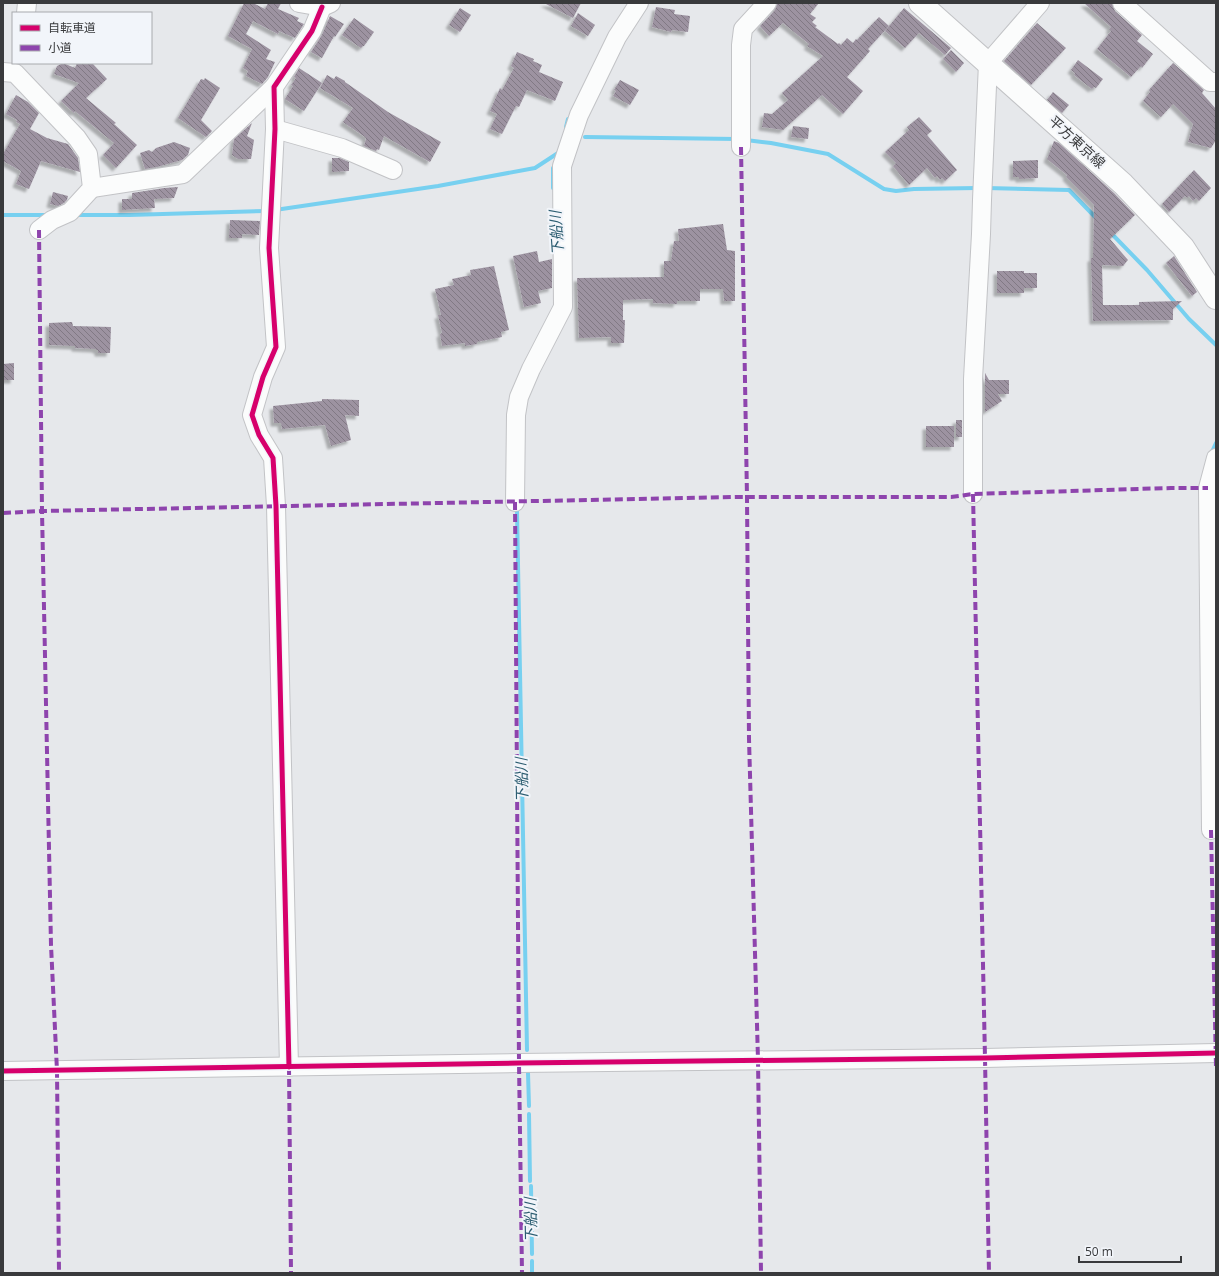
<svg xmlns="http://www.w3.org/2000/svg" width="1219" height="1276" font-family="'Open Sans','Noto Sans JP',sans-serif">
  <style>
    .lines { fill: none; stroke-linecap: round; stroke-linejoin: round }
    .stream { stroke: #77d0f0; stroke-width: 4 }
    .building { fill: url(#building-back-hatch); filter: url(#shadow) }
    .minor-casing { stroke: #c2c3c6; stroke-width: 20 }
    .major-casing { stroke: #c2c3c6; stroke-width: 24 }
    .minor { stroke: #fbfcfc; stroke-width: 18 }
    .major { stroke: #fbfcfc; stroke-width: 22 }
    .quiet { stroke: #8e44ad; stroke-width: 4; stroke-dasharray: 8 4; stroke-linecap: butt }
    .cycleway-casing { stroke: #f2f5fa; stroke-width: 8 }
    .cycleway { stroke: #d6006c; stroke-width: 5 }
    .labels { text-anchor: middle; stroke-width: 4; stroke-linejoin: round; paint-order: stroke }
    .street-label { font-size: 14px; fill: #393a3c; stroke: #f2f5fa }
    .water-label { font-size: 15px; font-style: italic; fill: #2c5d71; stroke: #f2f5fa }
  </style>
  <defs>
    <pattern id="building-back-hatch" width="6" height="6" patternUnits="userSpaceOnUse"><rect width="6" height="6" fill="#9d93a1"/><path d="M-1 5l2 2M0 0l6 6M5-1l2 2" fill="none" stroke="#817984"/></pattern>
    <filter id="shadow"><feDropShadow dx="-3.5" dy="3.5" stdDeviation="1" flood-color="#0004"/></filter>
  </defs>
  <rect width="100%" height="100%" fill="#e6e8eb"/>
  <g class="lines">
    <g class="stream">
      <path d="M 566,127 L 568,119"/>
      <path d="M 585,137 L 737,139"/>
      <path d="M 746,140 L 771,143 L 828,154 L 884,189 L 896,191 L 914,189 L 977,188"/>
      <path d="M 553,168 L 553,188"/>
      <path d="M 986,188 L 1069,190 L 1097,219"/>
      <path d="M 275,210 L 438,186 L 535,168 L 558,153"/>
      <path d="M 3,215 L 48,215"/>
      <path d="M 75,215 L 129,215 L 266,211"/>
      <path d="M 1110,232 L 1147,270 L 1189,319 L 1216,345"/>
      <path d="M 1211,454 L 1216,443"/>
      <path d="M 517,510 L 527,1050"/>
      <path d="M 528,1073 L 529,1106"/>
      <path d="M 529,1114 L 530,1181"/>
      <path d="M 531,1186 L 532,1254"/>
      <path d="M 532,1261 L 532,1273"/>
    </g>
  </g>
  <g class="building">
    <path d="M 244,3 L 253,3 L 265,9 L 268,3 L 281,3 L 278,9 L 299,18 L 297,21 L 304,24 L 295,38 L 279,31 L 278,34 L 253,21 L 246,34 L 271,50 L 266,59 L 275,62 L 268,77 L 262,84 L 246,76 L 248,71 L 243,68 L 252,49 L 228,36 Z"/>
    <path d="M 544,3 L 581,3 L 573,18 Z"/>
    <path d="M 777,3 L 819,3 L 810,14 L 816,18 L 812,22 L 817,26 L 815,27 L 838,44 L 839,43 L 841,45 L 847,38 L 853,43 L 856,39 L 857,40 L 879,17 L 889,26 L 868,49 L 870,51 L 847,77 L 863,91 L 843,114 L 822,95 L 783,130 L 762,127 L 764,113 L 772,114 L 788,100 L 782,93 L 823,56 L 807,46 L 809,44 L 783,23 L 769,36 L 760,26 L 775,10 Z"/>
    <path d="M 1084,3 L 1112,3 L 1115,11 L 1142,35 L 1137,41 L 1153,54 L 1142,68 L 1141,66 L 1131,77 L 1097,49 L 1111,31 L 1109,29 L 1111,27 Z"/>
    <path d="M 656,7 L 675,10 L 674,14 L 690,16 L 688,32 L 672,30 L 671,32 L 652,27 Z"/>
    <path d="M 460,8 L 471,15 L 460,32 L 449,25 Z"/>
    <path d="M 904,8 L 951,48 L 945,55 L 919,33 L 905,48 L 885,31 Z"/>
    <path d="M 578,13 L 595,25 L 588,36 L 571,26 Z"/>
    <path d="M 330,16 L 344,24 L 335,37 L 334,36 L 322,58 L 311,52 L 322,35 Z"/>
    <path d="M 354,18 L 374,32 L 364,46 L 363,46 L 361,48 L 342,35 Z"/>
    <path d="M 1037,23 L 1066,48 L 1031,85 L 1004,61 Z"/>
    <path d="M 951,50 L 964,63 L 956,72 L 943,59 Z"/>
    <path d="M 517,52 L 534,59 L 533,61 L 542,65 L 539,72 L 563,82 L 555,101 L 527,90 L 519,107 L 516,106 L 502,134 L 490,129 L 497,114 L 490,111 L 500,88 L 502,90 L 514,68 L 511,66 Z"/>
    <path d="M 1078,60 L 1103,79 L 1096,88 L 1094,87 L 1092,89 L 1074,75 L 1075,73 L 1071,70 Z"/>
    <path d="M 63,63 L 75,68 L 77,63 L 92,63 L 107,79 L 86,98 L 116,123 L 114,124 L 137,145 L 116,168 L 103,155 L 114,143 L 75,111 L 74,113 L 61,101 L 79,83 L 54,74 L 57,66 Z"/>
    <path d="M 1173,63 L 1204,90 L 1202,93 L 1216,109 L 1216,140 L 1211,148 L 1188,142 L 1193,124 L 1173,104 L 1161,117 L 1143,101 L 1150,92 L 1149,90 Z"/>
    <path d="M 299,68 L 322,83 L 304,111 L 285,99 L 293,86 L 291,85 L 296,78 L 294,77 Z"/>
    <path d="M 327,75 L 334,79 L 336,76 L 345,81 L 345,82 L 388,112 L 441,142 L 430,162 L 384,136 L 379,150 L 377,149 L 376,151 L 364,146 L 366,139 L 365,137 L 343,122 L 353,108 L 320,88 Z"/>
    <path d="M 205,78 L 220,88 L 201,120 L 212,131 L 206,137 L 178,118 L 201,79 L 204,80 Z"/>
    <path d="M 620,80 L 639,90 L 630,105 L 613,96 L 616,91 L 614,90 Z"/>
    <path d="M 1053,92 L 1069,105 L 1062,113 L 1047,100 Z"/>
    <path d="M 16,95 L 28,102 L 39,113 L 30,129 L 47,138 L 68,144 L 78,158 L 80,172 L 41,161 L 29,189 L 16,184 L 21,171 L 3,161 L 3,154 L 20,124 L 16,122 L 17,120 L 6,114 Z"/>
    <path d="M 919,117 L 932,131 L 927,135 L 957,170 L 945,181 L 942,178 L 940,180 L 937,176 L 935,178 L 927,168 L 909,185 L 893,166 L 896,163 L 885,152 L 909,130 L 907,127 Z"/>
    <path d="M 252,123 L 247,136 L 254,140 L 251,159 L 238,159 L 232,155 L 234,139 Z"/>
    <path d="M 793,126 L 809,128 L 808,139 L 791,137 Z"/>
    <path d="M 1054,141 L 1059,143 L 1114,193 L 1135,215 L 1110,239 L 1128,260 L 1123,266 L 1102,265 L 1103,305 L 1139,305 L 1139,302 L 1182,301 L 1173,309 L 1173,320 L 1093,321 L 1091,262 L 1091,258 L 1093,258 L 1094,205 L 1066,177 L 1067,175 L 1047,159 Z"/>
    <path d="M 174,142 L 190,148 L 188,155 L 182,160 L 157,167 L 145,169 L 140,153 L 149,150 L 152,152 L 156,148 Z"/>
    <path d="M 332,158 L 340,158 L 349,162 L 349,171 L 332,172 Z"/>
    <path d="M 1038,160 L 1038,178 L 1019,179 L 1019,177 L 1013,177 L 1013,161 Z"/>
    <path d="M 1194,170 L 1211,188 L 1199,201 L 1196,198 L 1193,201 L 1189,196 L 1187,198 L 1185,196 L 1169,212 L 1162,204 Z"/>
    <path d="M 178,187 L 174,198 L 154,199 L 155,208 L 122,210 L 122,199 L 132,199 L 132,193 L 164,188 Z"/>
    <path d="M 53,192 L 68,196 L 67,200 L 64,203 L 58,206 L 50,204 Z"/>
    <path d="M 230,220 L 260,221 L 259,235 L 242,234 L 242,238 L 229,238 Z"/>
    <path d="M 723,224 L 727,250 L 735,251 L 735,301 L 724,301 L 723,289 L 700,289 L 700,301 L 677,301 L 677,304 L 653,303 L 653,299 L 623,300 L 623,320 L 625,320 L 624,343 L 611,343 L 611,337 L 579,338 L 577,278 L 664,277 L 664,261 L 671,261 L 674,241 L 679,241 L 678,229 Z"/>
    <path d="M 537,251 L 539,262 L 552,259 L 552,288 L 538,291 L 541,303 L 524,307 L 513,256 Z"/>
    <path d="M 1174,256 L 1197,292 L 1192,296 L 1166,263 Z"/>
    <path d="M 494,266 L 509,330 L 501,332 L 502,337 L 477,342 L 477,344 L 465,346 L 465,343 L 442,346 L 440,334 L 442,333 L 438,315 L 441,315 L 435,289 L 454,285 L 452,279 L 471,275 L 470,270 Z"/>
    <path d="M 997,271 L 1024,271 L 1024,273 L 1037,273 L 1037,288 L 1024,288 L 1024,293 L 997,293 Z"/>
    <path d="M 72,322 L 73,326 L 111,327 L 110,353 L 98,353 L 98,350 L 96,350 L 96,349 L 75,348 L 75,346 L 49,345 L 49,323 Z"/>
    <path d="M 14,363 L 14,380 L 3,380 L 3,364 Z"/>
    <path d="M 985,373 L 989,380 L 1009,380 L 1009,394 L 998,394 L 1002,401 L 985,412 Z"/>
    <path d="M 322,399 L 359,400 L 359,416 L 345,415 L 351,440 L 331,446 L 325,425 L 282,429 L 281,423 L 274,423 L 273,406 L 322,401 Z"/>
    <rect x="956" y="420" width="6" height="17"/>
    <rect x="926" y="426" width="28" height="21"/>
  </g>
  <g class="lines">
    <g class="minor-casing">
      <g id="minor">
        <path d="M 299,3 L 322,7 L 331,3"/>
        <path d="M 1122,3 L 1210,82 L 1216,82"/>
        <path d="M 26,13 L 27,3"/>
        <path d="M 3,72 L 15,73 L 77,138 L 88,154 L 92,188 L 70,212 L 52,220 L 39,230"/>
        <path d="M 275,129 L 342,148 L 393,170"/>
        <path d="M 741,147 L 741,45 L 743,29 L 767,3"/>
        <path d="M 92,188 L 183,174 L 274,87"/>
        <path d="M 973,494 L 973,379 L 981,234 L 982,200 L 988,63 L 1040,3"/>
        <path d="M 515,502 L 516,415 L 519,397 L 531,369 L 563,307 L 562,166 L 579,115 L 617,37 L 639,3"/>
        <path d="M 1211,830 L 1208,488 L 1216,458"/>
        <path d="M 289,1067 L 276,506 L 273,458 L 259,435 L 252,415 L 263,377 L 276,347 L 269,248 L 275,129 L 274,87 L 312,31 L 322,7"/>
        <path d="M 3,1071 L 519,1063 L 985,1058 L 1216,1053"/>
      </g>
    </g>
    <g class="major-casing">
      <path id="major" d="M 920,3 L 1123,184 L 1183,247 L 1216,298"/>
    </g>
    <use href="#minor" class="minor"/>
    <use href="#major" class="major"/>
    <g class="quiet">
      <path d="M 741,147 L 747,497 L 749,739 L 758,1060 L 761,1273"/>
      <path d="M 39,230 L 42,511 L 51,945 L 57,1071 L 59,1273"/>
      <path d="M 973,494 L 985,1058 L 989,1273"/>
      <path d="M 515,502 L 519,1063 L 522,1273"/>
      <path d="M 3,513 L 42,511 L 735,497 L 951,497 L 973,494 L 1171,488 L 1208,488"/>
      <path d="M 1211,830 L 1216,1067"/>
      <path d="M 289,1067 L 291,1273"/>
    </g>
    <g class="cycleway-casing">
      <g id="cycleway">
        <path d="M 289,1067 L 276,506 L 273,458 L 259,435 L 252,415 L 263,377 L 276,347 L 269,248 L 275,129 L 274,87 L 312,31 L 322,7"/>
        <path d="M 3,1071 L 519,1063 L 985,1058 L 1216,1053"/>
      </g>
    </g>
    <use href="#cycleway" class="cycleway"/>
  </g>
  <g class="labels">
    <g class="street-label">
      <text transform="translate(1077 142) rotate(42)" y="5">平方東京線</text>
    </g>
    <g class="water-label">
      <text transform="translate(557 233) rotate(-94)" y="5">下船川</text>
      <text transform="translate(522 780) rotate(-91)" y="5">下船川</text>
      <text transform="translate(531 1220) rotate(-91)" y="5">下船川</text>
    </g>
  </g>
  <rect width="1219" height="1276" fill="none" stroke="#393a3c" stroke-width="8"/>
  <rect x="12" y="12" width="140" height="52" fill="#f2f5fa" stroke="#a8aaae"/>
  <rect x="20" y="25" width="20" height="6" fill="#d6006c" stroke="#a8aaae"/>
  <text x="48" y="32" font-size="12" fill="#393a3c">自転車道</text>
  <rect x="20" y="45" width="20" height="6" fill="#8e44ad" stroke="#a8aaae"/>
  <text x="48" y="52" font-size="12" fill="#393a3c">小道</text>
  <path d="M1079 1256v6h102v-6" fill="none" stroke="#393a3c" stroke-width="2"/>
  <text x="1085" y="1256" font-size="12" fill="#393a3c" stroke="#f2f5fa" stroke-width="3" paint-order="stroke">50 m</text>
</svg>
